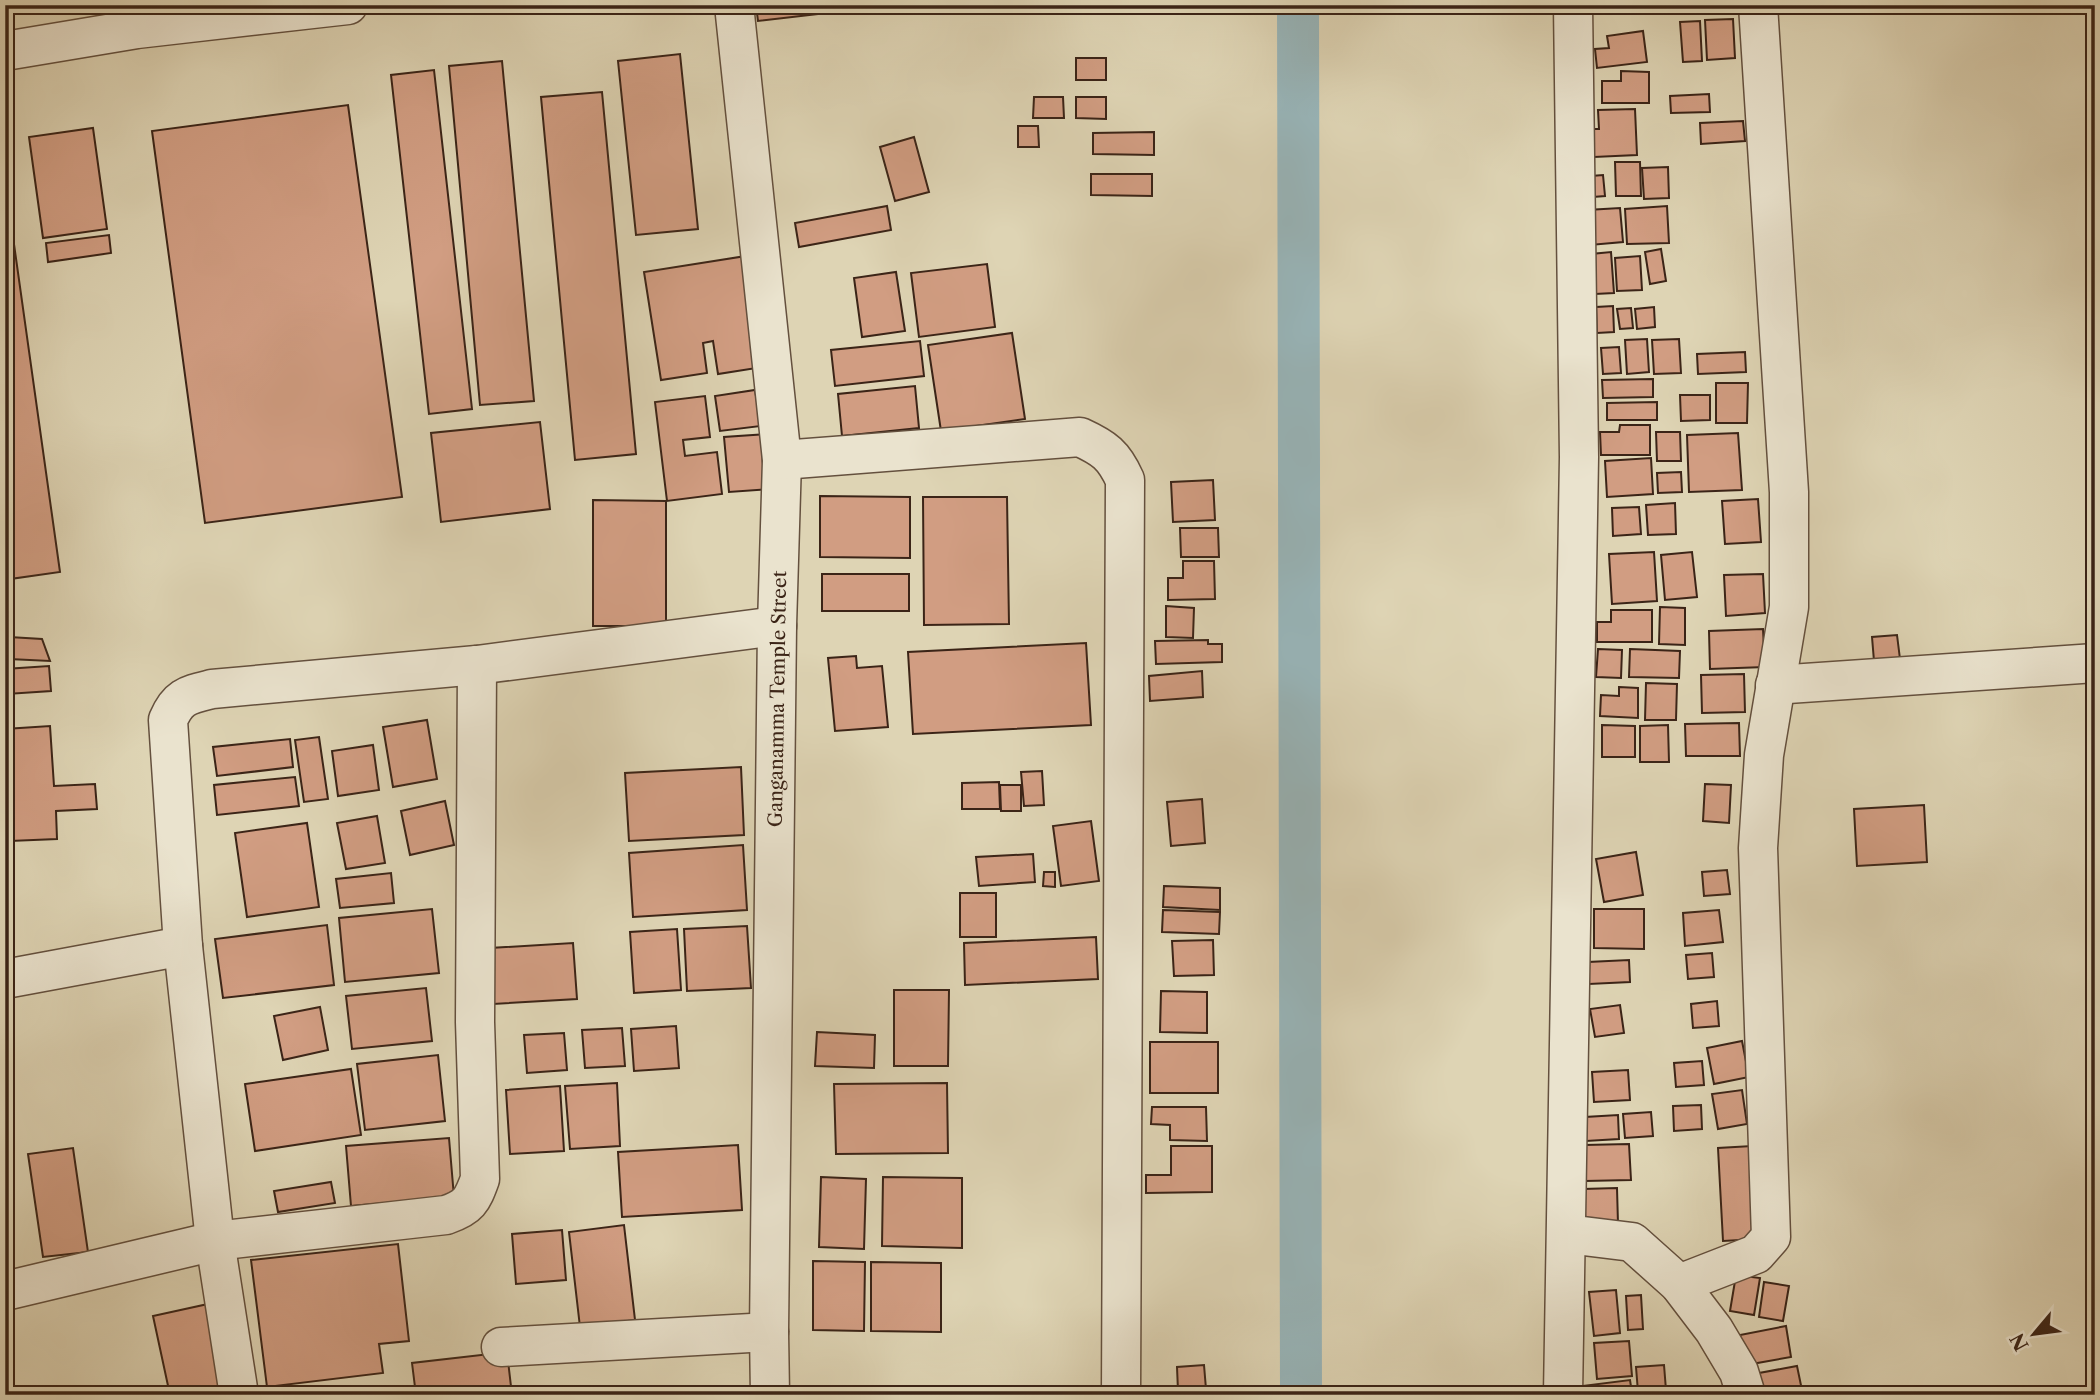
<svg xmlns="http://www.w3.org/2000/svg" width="2100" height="1400" font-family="'Libre Caslon Text',serif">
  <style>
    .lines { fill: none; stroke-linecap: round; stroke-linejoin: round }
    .canal { stroke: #98b5b9; stroke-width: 42 }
    .building { fill: #d19d82; stroke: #3b2417; stroke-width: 2 }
    .minor-casing { stroke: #64503e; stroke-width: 41 }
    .minor { stroke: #eae3ce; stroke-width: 38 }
    .labels { text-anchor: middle; stroke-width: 5; stroke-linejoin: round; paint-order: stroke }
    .street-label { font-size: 19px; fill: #3b2417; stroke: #eae3ce }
  </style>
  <rect width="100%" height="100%" fill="#ded4b4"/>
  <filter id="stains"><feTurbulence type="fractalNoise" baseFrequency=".00286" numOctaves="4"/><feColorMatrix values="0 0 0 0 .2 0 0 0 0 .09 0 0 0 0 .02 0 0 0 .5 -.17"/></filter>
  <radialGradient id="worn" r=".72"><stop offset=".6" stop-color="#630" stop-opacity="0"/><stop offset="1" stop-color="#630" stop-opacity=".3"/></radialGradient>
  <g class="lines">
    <path class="canal" d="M 1298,5 L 1301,1395"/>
  </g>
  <g class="building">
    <path d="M 756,5 L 896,5 L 758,21 Z"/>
    <path d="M 1733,19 L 1735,58 L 1707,60 L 1705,20 Z"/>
    <path d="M 1700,21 L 1702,61 L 1683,62 L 1680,22 Z"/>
    <path d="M 1643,31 L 1647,62 L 1597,68 L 1595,49 L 1609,48 L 1607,36 Z"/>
    <path d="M 680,54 L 698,229 L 636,235 L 618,61 Z"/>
    <rect x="1076" y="58" width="30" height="22"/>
    <path d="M 502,61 L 534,401 L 480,405 L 449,66 Z"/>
    <path d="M 434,70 L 472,409 L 429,414 L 391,75 Z"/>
    <path d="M 1621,71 L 1649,72 L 1649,103 L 1602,103 L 1602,81 L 1621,81 Z"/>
    <path d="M 602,92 L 636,454 L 575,460 L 541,97 Z"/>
    <path d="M 1709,94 L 1710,112 L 1671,113 L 1670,96 Z"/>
    <path d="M 1034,97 L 1063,97 L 1064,118 L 1033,118 Z"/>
    <path d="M 1076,97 L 1106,97 L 1106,119 L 1076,118 Z"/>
    <path d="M 348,105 L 402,497 L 205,523 L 152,131 Z"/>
    <path d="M 1635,109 L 1637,155 L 1594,157 L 1592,129 L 1599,129 L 1598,110 Z"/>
    <path d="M 1743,121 L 1745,141 L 1701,144 L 1700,123 Z"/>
    <path d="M 1018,126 L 1038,126 L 1039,147 L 1018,147 Z"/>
    <path d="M 93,128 L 107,229 L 43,238 L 29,137 Z"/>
    <path d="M 1154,132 L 1154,155 L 1093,154 L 1093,133 Z"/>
    <path d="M 914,137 L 929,192 L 895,201 L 880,147 Z"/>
    <path d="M 1615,162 L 1640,162 L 1641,196 L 1616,196 Z"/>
    <path d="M 1668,167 L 1669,198 L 1644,199 L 1642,168 Z"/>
    <path d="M 1091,174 L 1152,174 L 1152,196 L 1091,195 Z"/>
    <path d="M 1603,175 L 1605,196 L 1593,197 L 1591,176 Z"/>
    <path d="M 5,180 L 60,572 L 10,579 L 5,544 Z"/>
    <path d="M 887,206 L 891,230 L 799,247 L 795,223 Z"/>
    <path d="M 1667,206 L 1669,243 L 1627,244 L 1625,209 Z"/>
    <path d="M 1620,208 L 1623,242 L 1590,245 L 1587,210 Z"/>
    <path d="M 109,235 L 111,253 L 48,262 L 46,243 Z"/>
    <path d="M 1661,249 L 1666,281 L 1650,284 L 1645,252 Z"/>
    <path d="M 1611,252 L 1614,293 L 1595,294 L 1591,254 Z"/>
    <path d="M 746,256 L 763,367 L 718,374 L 713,341 L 703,343 L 707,373 L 661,380 L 644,272 Z"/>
    <path d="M 1640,256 L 1642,290 L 1617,291 L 1615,258 Z"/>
    <path d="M 987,264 L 995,327 L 919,337 L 911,273 Z"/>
    <path d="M 896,272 L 905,331 L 862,337 L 854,278 Z"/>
    <path d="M 1613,306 L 1614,332 L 1597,333 L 1596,307 Z"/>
    <path d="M 1654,307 L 1655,327 L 1637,329 L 1635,309 Z"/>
    <path d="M 1631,308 L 1633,328 L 1620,329 L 1617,309 Z"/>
    <path d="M 1012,333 L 1025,419 L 941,431 L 928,345 Z"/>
    <path d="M 1647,339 L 1649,372 L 1627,374 L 1625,340 Z"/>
    <path d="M 1679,339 L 1681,373 L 1654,374 L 1652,340 Z"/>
    <path d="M 920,341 L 924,376 L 835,386 L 831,350 Z"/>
    <path d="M 1619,347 L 1621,373 L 1603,374 L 1601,348 Z"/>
    <path d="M 1745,352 L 1746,372 L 1698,374 L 1697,354 Z"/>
    <path d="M 1653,379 L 1653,397 L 1603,398 L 1602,380 Z"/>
    <path d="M 1716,383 L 1748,383 L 1747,423 L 1716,423 Z"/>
    <path d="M 915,386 L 919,428 L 842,436 L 838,394 Z"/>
    <path d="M 755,390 L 761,426 L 720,431 L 715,396 Z"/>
    <path d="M 1680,395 L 1710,395 L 1710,420 L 1681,421 Z"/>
    <path d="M 705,396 L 710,437 L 683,440 L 685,456 L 717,452 L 722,494 L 667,501 L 655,402 Z"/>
    <path d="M 1657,402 L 1657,420 L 1607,420 L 1607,403 Z"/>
    <path d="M 540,422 L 550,509 L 441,522 L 431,433 Z"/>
    <path d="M 1620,425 L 1650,425 L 1650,455 L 1601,455 L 1600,432 L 1619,432 Z"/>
    <path d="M 1656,432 L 1680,432 L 1681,461 L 1657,461 Z"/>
    <path d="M 1738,433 L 1742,490 L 1689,492 L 1687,435 Z"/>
    <path d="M 769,434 L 773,489 L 729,492 L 724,437 Z"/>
    <path d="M 1651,458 L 1653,494 L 1607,497 L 1605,461 Z"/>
    <path d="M 1681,472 L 1682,492 L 1658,493 L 1657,473 Z"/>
    <path d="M 1213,480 L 1215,520 L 1173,522 L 1171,482 Z"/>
    <path d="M 820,496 L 910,497 L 910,558 L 820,557 Z"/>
    <path d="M 923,497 L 1007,497 L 1009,624 L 924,625 Z"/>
    <path d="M 1758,499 L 1761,542 L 1725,544 L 1722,501 Z"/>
    <path d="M 593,500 L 666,501 L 666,626 L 593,626 Z"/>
    <path d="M 1675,503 L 1676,534 L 1648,535 L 1646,505 Z"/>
    <path d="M 1639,507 L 1641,534 L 1613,536 L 1612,508 Z"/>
    <path d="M 1180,528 L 1218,528 L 1219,557 L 1181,557 Z"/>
    <path d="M 1654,552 L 1657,601 L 1612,604 L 1609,554 Z"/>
    <path d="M 1692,552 L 1697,597 L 1665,600 L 1661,555 Z"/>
    <path d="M 1183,561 L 1214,561 L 1215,599 L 1168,600 L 1168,578 L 1183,578 Z"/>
    <rect x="822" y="574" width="87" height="37"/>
    <path d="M 1763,574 L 1765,613 L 1726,616 L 1724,575 Z"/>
    <path d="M 1166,606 L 1194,608 L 1193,638 L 1166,637 Z"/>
    <path d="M 1660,607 L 1685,608 L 1685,645 L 1659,644 Z"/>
    <path d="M 1611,610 L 1652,610 L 1652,642 L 1597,642 L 1597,622 L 1611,622 Z"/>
    <path d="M 1763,629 L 1765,667 L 1710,669 L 1709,631 Z"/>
    <path d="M 1897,635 L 1900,659 L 1874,661 L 1872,637 Z"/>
    <path d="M 9,637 L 42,639 L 50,661 L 9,659 Z"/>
    <path d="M 1208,640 L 1208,644 L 1222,644 L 1222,662 L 1156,664 L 1155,641 Z"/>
    <path d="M 1086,643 L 1091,725 L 913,734 L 908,652 Z"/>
    <path d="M 1598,649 L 1622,650 L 1621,678 L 1596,677 Z"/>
    <path d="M 1630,649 L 1680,651 L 1679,678 L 1629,677 Z"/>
    <path d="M 856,656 L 857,668 L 882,666 L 888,727 L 835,731 L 828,658 Z"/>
    <path d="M 49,666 L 51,691 L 7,694 L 5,669 Z"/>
    <path d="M 1202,671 L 1203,697 L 1150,701 L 1149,676 Z"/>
    <path d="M 1744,674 L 1745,712 L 1702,713 L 1701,675 Z"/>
    <path d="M 1646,683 L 1677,684 L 1676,720 L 1645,720 Z"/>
    <path d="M 1619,687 L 1638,688 L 1638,718 L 1600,716 L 1601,695 L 1619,696 Z"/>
    <path d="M 427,720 L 437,779 L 393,787 L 383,727 Z"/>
    <path d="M 1739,723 L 1740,756 L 1686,756 L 1685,724 Z"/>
    <path d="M 1602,725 L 1635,726 L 1635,757 L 1602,757 Z"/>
    <path d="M 1668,725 L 1669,762 L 1640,762 L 1640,726 Z"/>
    <path d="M 50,726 L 54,786 L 95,784 L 97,809 L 56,811 L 57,839 L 10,841 L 9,806 L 5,814 L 5,729 Z"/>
    <path d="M 319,737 L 328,799 L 304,802 L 295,740 Z"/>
    <path d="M 290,739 L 293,767 L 217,776 L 213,747 Z"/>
    <path d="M 373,745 L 379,790 L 338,796 L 332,751 Z"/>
    <path d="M 741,767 L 744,835 L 629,841 L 625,773 Z"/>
    <path d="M 1042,771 L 1044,805 L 1024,806 L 1021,772 Z"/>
    <path d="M 295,777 L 299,806 L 217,815 L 214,785 Z"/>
    <path d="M 999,782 L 1000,809 L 962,809 L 962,783 Z"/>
    <path d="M 1705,784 L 1731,785 L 1729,823 L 1703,821 Z"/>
    <path d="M 1000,785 L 1021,785 L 1021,811 L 1001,811 Z"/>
    <path d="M 1202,799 L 1205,843 L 1171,846 L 1167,802 Z"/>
    <path d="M 445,801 L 454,845 L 410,855 L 401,811 Z"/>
    <path d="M 1924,805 L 1927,862 L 1857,866 L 1854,809 Z"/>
    <path d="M 377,816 L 385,863 L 346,869 L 337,823 Z"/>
    <path d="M 1091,821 L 1099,881 L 1061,886 L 1053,826 Z"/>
    <path d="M 307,823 L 319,907 L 247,917 L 235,833 Z"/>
    <path d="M 743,845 L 747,910 L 633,917 L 629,853 Z"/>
    <path d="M 1636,852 L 1643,895 L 1604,902 L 1596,859 Z"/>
    <path d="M 1033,854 L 1035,882 L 979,886 L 976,857 Z"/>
    <path d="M 1727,870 L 1730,894 L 1704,896 L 1702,872 Z"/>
    <path d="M 1044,872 L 1055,872 L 1055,887 L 1043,886 Z"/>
    <path d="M 391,873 L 394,903 L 340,908 L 336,879 Z"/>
    <path d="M 1164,886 L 1220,888 L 1220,910 L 1163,907 Z"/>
    <rect x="960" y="893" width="36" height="44"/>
    <path d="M 432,909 L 439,973 L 345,982 L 339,918 Z"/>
    <path d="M 1594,909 L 1644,909 L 1644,949 L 1594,948 Z"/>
    <path d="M 1163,910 L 1220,912 L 1219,934 L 1162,932 Z"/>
    <path d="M 1719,910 L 1723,942 L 1685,946 L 1683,913 Z"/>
    <path d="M 327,925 L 334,985 L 223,998 L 215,939 Z"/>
    <path d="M 747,926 L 751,988 L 687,991 L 684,929 Z"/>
    <path d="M 677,929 L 681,990 L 634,993 L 630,932 Z"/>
    <path d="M 1096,937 L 1098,979 L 965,985 L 964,943 Z"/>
    <path d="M 1213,940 L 1214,975 L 1174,976 L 1172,941 Z"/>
    <path d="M 573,943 L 577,999 L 493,1004 L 490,948 Z"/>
    <path d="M 1712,953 L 1714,977 L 1688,979 L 1686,955 Z"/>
    <path d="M 1629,960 L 1630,982 L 1589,984 L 1588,962 Z"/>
    <path d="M 426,988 L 432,1041 L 352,1049 L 346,996 Z"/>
    <path d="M 894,990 L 949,990 L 948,1066 L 894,1066 Z"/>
    <path d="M 1161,991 L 1207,992 L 1207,1033 L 1160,1032 Z"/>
    <path d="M 1717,1001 L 1719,1026 L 1693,1028 L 1691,1004 Z"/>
    <path d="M 1620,1005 L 1624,1033 L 1595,1037 L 1590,1009 Z"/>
    <path d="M 320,1007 L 328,1050 L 283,1060 L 274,1016 Z"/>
    <path d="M 676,1026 L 679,1068 L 634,1071 L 631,1029 Z"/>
    <path d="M 622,1028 L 625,1066 L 585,1068 L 582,1030 Z"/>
    <path d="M 817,1032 L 875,1035 L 874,1068 L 815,1066 Z"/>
    <path d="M 564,1033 L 567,1070 L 527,1073 L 524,1035 Z"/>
    <path d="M 1742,1041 L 1749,1077 L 1714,1084 L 1707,1048 Z"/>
    <rect x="1150" y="1042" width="68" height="51"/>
    <path d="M 438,1055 L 445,1121 L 365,1130 L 357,1064 Z"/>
    <path d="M 1702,1061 L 1704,1085 L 1676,1087 L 1674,1063 Z"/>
    <path d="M 351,1069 L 361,1135 L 255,1151 L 245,1084 Z"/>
    <path d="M 1628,1070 L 1630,1100 L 1594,1102 L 1592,1072 Z"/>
    <path d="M 617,1083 L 620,1146 L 570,1149 L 565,1086 Z"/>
    <path d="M 947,1083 L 948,1153 L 836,1154 L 834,1084 Z"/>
    <path d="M 560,1086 L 564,1151 L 510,1154 L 506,1090 Z"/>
    <path d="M 1742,1090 L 1747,1124 L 1718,1129 L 1712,1094 Z"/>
    <path d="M 1701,1105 L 1702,1129 L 1674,1131 L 1673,1106 Z"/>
    <path d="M 1152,1107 L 1206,1107 L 1207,1141 L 1170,1140 L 1170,1125 L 1151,1124 Z"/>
    <path d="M 1651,1112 L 1653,1136 L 1625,1138 L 1623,1114 Z"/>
    <path d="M 1618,1115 L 1619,1139 L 1586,1141 L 1585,1117 Z"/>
    <path d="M 449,1138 L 454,1197 L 351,1206 L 346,1146 Z"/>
    <path d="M 1629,1144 L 1631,1180 L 1585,1181 L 1584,1145 Z"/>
    <path d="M 738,1145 L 742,1210 L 622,1217 L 618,1152 Z"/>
    <path d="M 1171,1146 L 1212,1146 L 1212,1192 L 1146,1193 L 1146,1175 L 1171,1175 Z"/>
    <path d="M 1752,1146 L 1757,1239 L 1723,1241 L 1718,1148 Z"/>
    <path d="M 73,1148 L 88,1252 L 43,1257 L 28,1154 Z"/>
    <path d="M 821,1177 L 866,1179 L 864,1249 L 819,1247 Z"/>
    <path d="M 883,1177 L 962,1178 L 962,1248 L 882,1246 Z"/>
    <path d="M 331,1182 L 335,1203 L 278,1212 L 274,1191 Z"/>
    <path d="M 1617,1188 L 1618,1224 L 1584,1225 L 1583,1189 Z"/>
    <path d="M 624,1225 L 635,1320 L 580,1327 L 569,1232 Z"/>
    <path d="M 562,1230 L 566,1280 L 516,1284 L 512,1234 Z"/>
    <path d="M 398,1244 L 409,1341 L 379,1344 L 383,1373 L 267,1387 L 251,1260 Z"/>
    <path d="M 813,1261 L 865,1262 L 864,1331 L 813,1330 Z"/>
    <path d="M 871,1262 L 941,1263 L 941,1332 L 871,1331 Z"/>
    <path d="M 1736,1275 L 1760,1278 L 1754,1315 L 1730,1311 Z"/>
    <path d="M 1764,1282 L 1789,1286 L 1783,1321 L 1759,1317 Z"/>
    <path d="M 1616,1290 L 1620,1333 L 1594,1336 L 1589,1292 Z"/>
    <path d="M 1641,1295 L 1643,1329 L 1628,1330 L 1626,1296 Z"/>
    <path d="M 208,1304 L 238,1395 L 170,1395 L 153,1316 Z"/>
    <path d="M 1786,1326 L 1791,1357 L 1746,1365 L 1740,1335 Z"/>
    <path d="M 1629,1341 L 1632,1376 L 1597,1379 L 1594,1343 Z"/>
    <path d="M 507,1352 L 512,1395 L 416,1395 L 412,1363 Z"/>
    <path d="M 5,1359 L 13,1395 L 5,1395 Z"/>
    <path d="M 1204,1365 L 1206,1389 L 1178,1391 L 1177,1367 Z"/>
    <path d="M 1664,1365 L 1666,1390 L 1638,1392 L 1636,1367 Z"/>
    <path d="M 1797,1366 L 1803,1395 L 1752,1395 L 1748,1375 Z"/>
    <path d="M 1630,1380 L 1632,1393 L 1583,1395 L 1582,1386 Z"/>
    <path d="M 385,1386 L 386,1395 L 278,1395 Z"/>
    <path d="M 678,1389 L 747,1390 L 747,1395 L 678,1395 Z"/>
    <path d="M 645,1393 L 645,1395 L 592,1395 Z"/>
  </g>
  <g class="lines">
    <g class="minor-casing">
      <g id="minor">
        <path d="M 734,5 L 782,460 L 777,626 L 769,1332 L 770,1395"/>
        <path d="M 5,51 L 137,29 L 348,5"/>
        <path d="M 782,460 L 1080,437 C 1104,448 1114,455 1125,480 L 1121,1395"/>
        <path d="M 1775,685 L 2095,663"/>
        <path d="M 5,979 L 183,946"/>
        <path d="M 1567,1234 L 1632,1242 L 1679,1284 L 1714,1330 L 1739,1372 L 1746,1395"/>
        <path d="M 1679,1284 L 1756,1254 L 1771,1237 L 1758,848 L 1764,755 L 1789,607 L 1789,492 L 1758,5"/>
        <path d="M 5,1291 L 215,1241 L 446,1215 C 469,1207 472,1201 480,1179 L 475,1022 L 477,665"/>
        <path d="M 501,1347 L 769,1332"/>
        <path d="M 239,1395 L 215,1241 L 183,946 L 168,720 C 178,696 188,695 212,689 L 477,665 L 777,626"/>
        <path d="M 1563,1395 L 1579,457 L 1573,5"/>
      </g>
    </g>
    <use href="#minor" class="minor"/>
  </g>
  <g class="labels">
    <g class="street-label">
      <text transform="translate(777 699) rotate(-89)" y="7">Ganganamma Temple Street</text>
    </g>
  </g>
  <rect width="2100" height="1400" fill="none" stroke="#ded4b4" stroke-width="28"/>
  <rect x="7" y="7" width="2086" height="1386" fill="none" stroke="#3b2417" stroke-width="3.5"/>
  <rect x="14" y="14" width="2072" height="1372" fill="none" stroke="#3b2417" stroke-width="2"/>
  <g transform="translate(2034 1334) rotate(241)" stroke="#eae3ce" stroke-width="5" paint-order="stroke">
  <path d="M0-5L12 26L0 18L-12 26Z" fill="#3b2417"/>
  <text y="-10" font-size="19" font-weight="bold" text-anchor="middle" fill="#3b2417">N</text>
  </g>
  <rect width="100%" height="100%" filter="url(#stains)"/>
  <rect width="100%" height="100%" fill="url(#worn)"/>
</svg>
